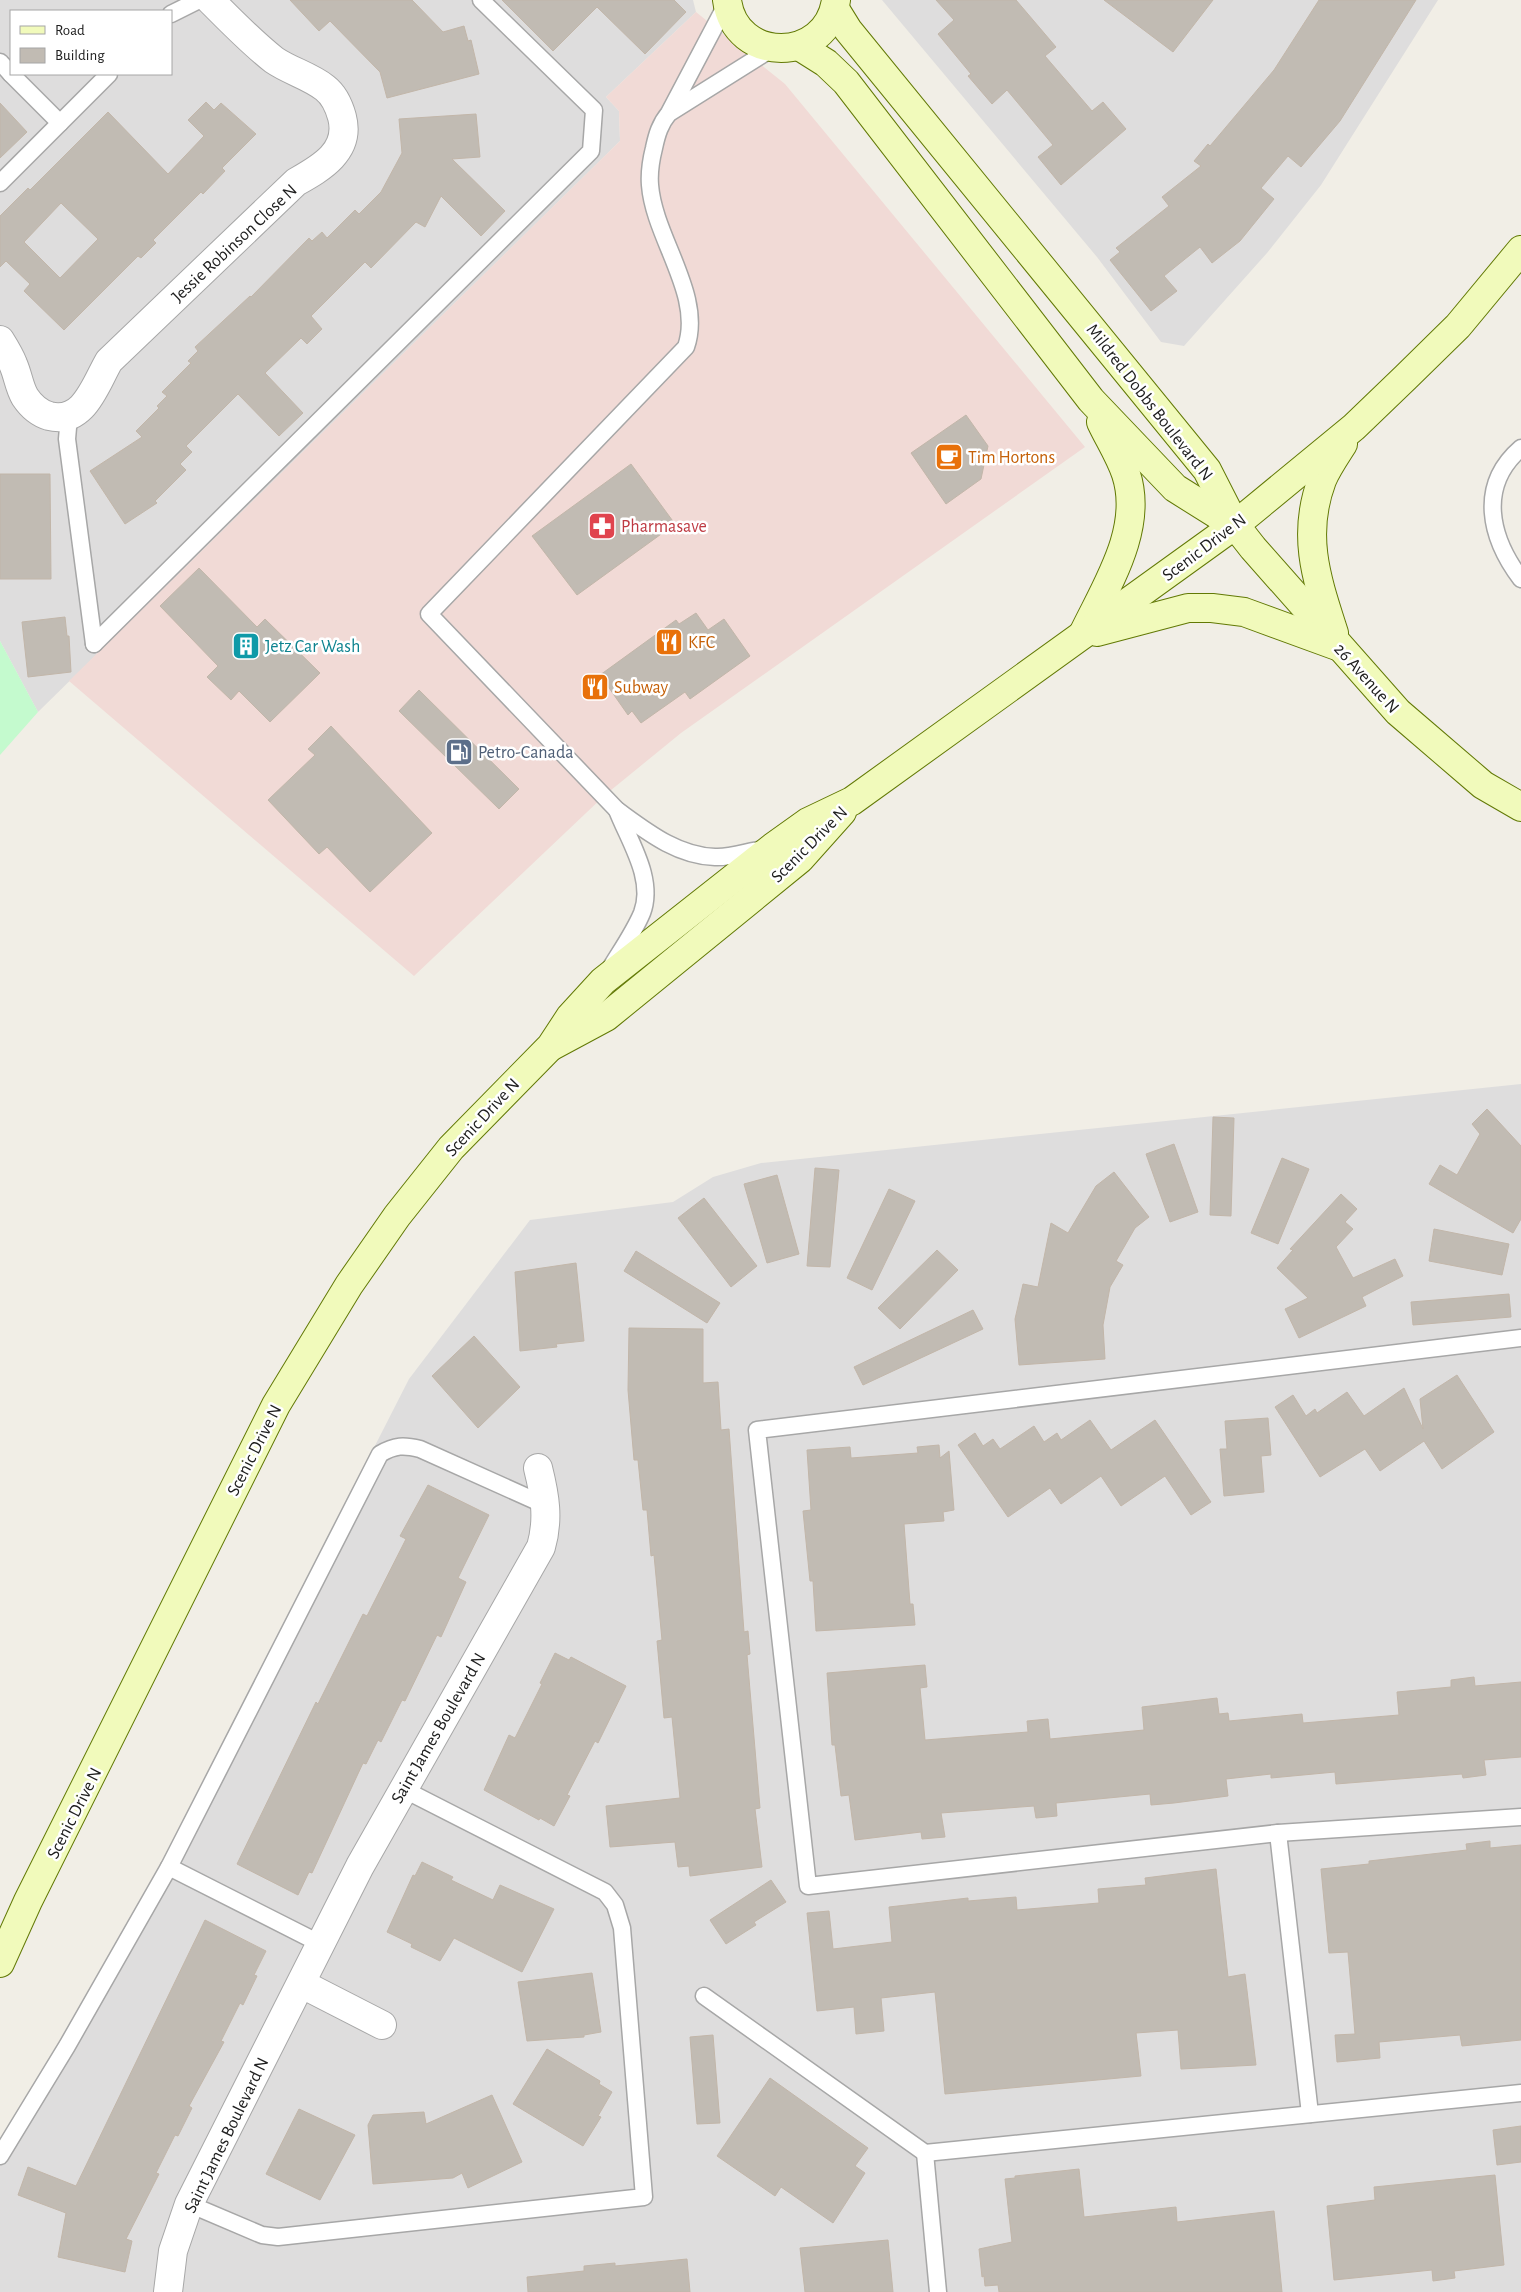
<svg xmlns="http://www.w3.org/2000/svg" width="1521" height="2292" font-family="'Alegreya Sans',sans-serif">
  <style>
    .residential { fill: #dedddd; fill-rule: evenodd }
    .commercial { fill: #f1dad6 }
    .park { fill: #c4face }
    .building { fill: #c1bbb3; stroke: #c2b6a9; fill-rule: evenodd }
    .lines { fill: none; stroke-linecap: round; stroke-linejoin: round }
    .lane-casing { stroke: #a7a7a7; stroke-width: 19 }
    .street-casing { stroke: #a7a7a7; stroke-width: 30 }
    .secondary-casing { stroke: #627905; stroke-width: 30 }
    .lane { stroke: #fff; stroke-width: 16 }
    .street { stroke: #fff; stroke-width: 28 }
    .secondary { stroke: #f1fabb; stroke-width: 28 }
    .labels { text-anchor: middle; stroke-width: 5; stroke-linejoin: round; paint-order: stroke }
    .street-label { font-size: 18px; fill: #202020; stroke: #fff }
    .food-label { font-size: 18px; fill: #c56008; stroke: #fff; text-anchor: start }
    .health-label { font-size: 18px; fill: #be3a42; stroke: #fff; text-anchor: start }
    .culture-label { font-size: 18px; fill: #0d838f; stroke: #fff; text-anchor: start }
    .service-label { font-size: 18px; fill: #4e5e75; stroke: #fff; text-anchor: start }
  </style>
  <rect width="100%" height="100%" fill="#f1eee6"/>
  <g class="residential">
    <path d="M 0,0 L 693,0 L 696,12 L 606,97 L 619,111 L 620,141 L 38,712 L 0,641 ZM 11,11 L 171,11 L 171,74 L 11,74 Z"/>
    <path d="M 882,0 L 1438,0 L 1321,185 L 1267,253 L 1184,346 L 1161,342 L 1097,257 Z"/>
    <path d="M 1521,1084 L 1521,2292 L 0,2292 L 0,2142 L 67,2034 L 149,1889 L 409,1379 L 530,1220 L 673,1202 L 713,1177 L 761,1163 Z"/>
  </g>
  <path class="commercial" d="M 696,12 L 785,84 L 1085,447 L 681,733 L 605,795 L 414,976 L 69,681 L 620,141 L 619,111 L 606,97 Z"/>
  <path class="park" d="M 0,641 L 38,712 L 0,755 Z"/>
  <g class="building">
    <path d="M 290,0 L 412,0 L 443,32 L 464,26 L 468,41 L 471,40 L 479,74 L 387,98 L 380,72 L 330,21 L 319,31 Z"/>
    <path d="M 502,0 L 674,0 L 686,12 L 645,54 L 597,7 L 553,51 Z"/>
    <path d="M 936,0 L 1016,0 L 1056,47 L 1045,56 L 1092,111 L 1103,102 L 1126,129 L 1061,185 L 1038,157 L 1053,145 L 1007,90 L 992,104 L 968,76 L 971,74 L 938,34 L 954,20 Z"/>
    <path d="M 1104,0 L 1213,0 L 1173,52 Z"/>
    <path d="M 1319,0 L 1416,0 L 1340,121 L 1301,167 L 1288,156 L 1261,188 L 1274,199 L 1240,241 L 1212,263 L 1200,247 L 1164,276 L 1177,291 L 1151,311 L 1110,260 L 1120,252 L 1116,248 L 1169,206 L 1162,197 L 1201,166 L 1194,161 L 1208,144 L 1210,146 L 1274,70 Z"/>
    <path d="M 206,102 L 214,110 L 221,103 L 256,134 L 222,168 L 225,171 L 203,194 L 201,192 L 153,240 L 156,243 L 141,258 L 138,256 L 64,330 L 24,291 L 30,284 L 6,261 L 0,267 L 0,216 L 28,188 L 30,190 L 108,112 L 168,174 L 204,136 L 188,120 ZM 61,203 L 98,239 L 60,278 L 24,242 Z"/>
    <path d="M 0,103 L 27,132 L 0,158 Z"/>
    <path d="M 476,114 L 480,157 L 452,159 L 505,211 L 481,236 L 441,196 L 425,227 L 416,222 L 371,268 L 365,262 L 311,316 L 322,329 L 307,344 L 301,338 L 265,373 L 303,413 L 279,436 L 238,394 L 186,446 L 192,452 L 180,464 L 186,470 L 155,501 L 157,503 L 125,524 L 90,471 L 142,437 L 136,431 L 159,408 L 157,406 L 167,396 L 162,392 L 191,363 L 188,361 L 198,351 L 195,347 L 250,296 L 251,297 L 309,238 L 312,241 L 322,232 L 327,238 L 355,210 L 359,214 L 381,192 L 402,153 L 399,119 Z"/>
    <path d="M 966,415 L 988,446 L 981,479 L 946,504 L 911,453 Z"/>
    <path d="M 631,464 L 675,524 L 577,595 L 532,536 Z"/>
    <path d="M 0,474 L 50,474 L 51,579 L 0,579 Z"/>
    <path d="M 199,568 L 257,627 L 265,619 L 320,673 L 270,722 L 239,691 L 231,700 L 207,677 L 218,666 L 160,606 Z"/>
    <path d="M 696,613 L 708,630 L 724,619 L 750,656 L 690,699 L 685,692 L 641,723 L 632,711 L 628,715 L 600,675 L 676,620 L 679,624 Z"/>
    <path d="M 65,617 L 67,636 L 69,636 L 71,672 L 28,677 L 22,622 Z"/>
    <path d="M 419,690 L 519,789 L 499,809 L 399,711 Z"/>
    <path d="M 331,726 L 432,833 L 370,892 L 327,847 L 319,854 L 268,800 L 315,755 L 308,749 Z"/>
    <path d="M 1487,1109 L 1521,1146 L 1521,1219 L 1513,1233 L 1429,1184 L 1440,1165 L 1457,1175 L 1480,1134 L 1472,1124 Z"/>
    <path d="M 1213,1117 L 1234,1118 L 1231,1216 L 1210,1215 Z"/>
    <path d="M 1174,1144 L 1198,1212 L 1170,1222 L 1146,1154 Z"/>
    <path d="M 1282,1158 L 1309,1169 L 1278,1244 L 1251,1233 Z"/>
    <path d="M 815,1168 L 839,1170 L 830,1267 L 807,1266 Z"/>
    <path d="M 1114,1172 L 1149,1217 L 1135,1228 L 1116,1261 L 1123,1265 L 1110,1287 L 1103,1325 L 1105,1359 L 1019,1365 L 1015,1319 L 1023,1284 L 1038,1287 L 1051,1223 L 1068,1233 L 1096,1186 Z"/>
    <path d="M 777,1175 L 799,1254 L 767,1263 L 744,1184 Z"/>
    <path d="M 889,1189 L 915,1201 L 872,1290 L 847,1278 Z"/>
    <path d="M 1341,1194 L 1357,1209 L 1345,1222 L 1353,1229 L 1336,1247 L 1353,1278 L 1395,1259 L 1403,1276 L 1362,1297 L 1366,1306 L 1299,1338 L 1285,1309 L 1308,1298 L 1277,1268 L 1293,1250 L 1290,1249 Z"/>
    <path d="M 704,1198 L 757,1266 L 731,1287 L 678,1218 Z"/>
    <path d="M 1434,1229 L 1509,1244 L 1502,1275 L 1429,1261 Z"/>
    <path d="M 937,1250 L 958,1270 L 900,1329 L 878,1308 Z"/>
    <path d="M 636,1251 L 720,1303 L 707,1323 L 624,1271 Z"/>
    <path d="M 576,1263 L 584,1341 L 556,1344 L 557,1347 L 520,1351 L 515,1272 Z"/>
    <path d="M 1509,1294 L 1511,1317 L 1413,1325 L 1411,1302 Z"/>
    <path d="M 973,1310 L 983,1329 L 863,1385 L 854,1367 Z"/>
    <path d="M 629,1328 L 703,1329 L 703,1383 L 718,1382 L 721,1430 L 729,1429 L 744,1632 L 748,1631 L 750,1654 L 747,1655 L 760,1808 L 755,1809 L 762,1867 L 690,1876 L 689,1866 L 678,1867 L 675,1842 L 610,1847 L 606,1806 L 680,1798 L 672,1717 L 664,1718 L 657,1641 L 662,1640 L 654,1555 L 651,1556 L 647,1510 L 643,1510 L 638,1460 L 634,1460 L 628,1390 Z"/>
    <path d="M 474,1336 L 520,1387 L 478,1428 L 432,1376 Z"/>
    <path d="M 1457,1375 L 1494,1432 L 1442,1469 L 1424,1441 L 1380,1471 L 1365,1449 L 1320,1477 L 1275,1407 L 1293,1395 L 1306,1416 L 1315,1409 L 1317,1413 L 1347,1392 L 1364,1416 L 1404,1388 L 1423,1429 L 1420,1399 Z"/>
    <path d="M 1268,1418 L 1271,1455 L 1261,1456 L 1264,1492 L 1224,1496 L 1220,1449 L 1227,1449 L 1225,1421 Z"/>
    <path d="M 1090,1420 L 1111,1450 L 1155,1420 L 1211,1502 L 1191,1515 L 1165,1476 L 1121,1506 L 1101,1476 L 1061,1504 L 1050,1488 L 1008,1517 L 958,1445 L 975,1433 L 983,1446 L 993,1439 L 1000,1449 L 1034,1426 L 1044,1442 L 1057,1433 L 1061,1440 Z"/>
    <path d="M 939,1445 L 940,1458 L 949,1451 L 954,1510 L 943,1512 L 944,1521 L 904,1524 L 910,1604 L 913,1604 L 915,1625 L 816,1631 L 813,1581 L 810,1581 L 803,1511 L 811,1510 L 807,1450 L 850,1447 L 851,1458 L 918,1453 L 917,1447 Z"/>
    <path d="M 428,1485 L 489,1515 L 458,1578 L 466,1582 L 441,1637 L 437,1635 L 405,1701 L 402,1700 L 381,1742 L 378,1740 L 366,1764 L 363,1763 L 312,1873 L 309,1872 L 298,1895 L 237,1864 L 316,1702 L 318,1704 L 363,1614 L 367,1616 L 406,1539 L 400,1536 Z"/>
    <path d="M 555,1653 L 569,1660 L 571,1657 L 626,1686 L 598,1743 L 595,1741 L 567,1795 L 570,1796 L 554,1826 L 540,1818 L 539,1820 L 484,1790 L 509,1735 L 515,1738 L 542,1684 L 540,1683 Z"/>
    <path d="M 925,1665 L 927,1687 L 920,1688 L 925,1740 L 1028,1732 L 1027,1721 L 1048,1719 L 1050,1739 L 1144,1730 L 1142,1707 L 1217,1698 L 1219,1714 L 1228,1713 L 1229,1721 L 1302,1714 L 1303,1723 L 1399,1715 L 1397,1692 L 1451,1687 L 1451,1680 L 1474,1677 L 1475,1686 L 1521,1682 L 1521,1757 L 1484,1760 L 1486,1775 L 1463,1778 L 1462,1774 L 1336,1784 L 1335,1772 L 1271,1778 L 1271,1774 L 1226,1779 L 1228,1796 L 1174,1803 L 1151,1805 L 1150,1794 L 1056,1803 L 1057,1816 L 1036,1818 L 1034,1806 L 941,1813 L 945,1837 L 922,1839 L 921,1832 L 855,1840 L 849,1795 L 841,1796 L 835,1745 L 832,1745 L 827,1673 Z"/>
    <path d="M 1490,1841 L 1490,1848 L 1521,1845 L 1521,2040 L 1462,2046 L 1460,2035 L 1379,2042 L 1380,2058 L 1337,2062 L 1335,2035 L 1355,2034 L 1348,1952 L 1329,1953 L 1321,1869 L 1369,1864 L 1369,1861 L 1467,1850 L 1466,1844 Z"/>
    <path d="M 422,1862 L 453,1877 L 451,1880 L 493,1900 L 500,1885 L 554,1909 L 522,1972 L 454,1938 L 440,1961 L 411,1947 L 412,1944 L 387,1932 L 413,1875 L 415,1876 Z"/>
    <path d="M 1216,1869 L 1228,1977 L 1245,1974 L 1256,2065 L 1181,2069 L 1178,2030 L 1136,2033 L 1141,2076 L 945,2094 L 935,1992 L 881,1998 L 884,2031 L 856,2034 L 854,2007 L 817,2011 L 807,1913 L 829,1911 L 833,1949 L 892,1942 L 889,1907 L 968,1898 L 968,1901 L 1016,1897 L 1017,1910 L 1099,1903 L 1098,1889 L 1146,1885 L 1145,1878 Z"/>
    <path d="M 771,1880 L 786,1902 L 754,1922 L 756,1925 L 726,1944 L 710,1920 Z"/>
    <path d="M 205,1920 L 266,1951 L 254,1975 L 257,1976 L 243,2005 L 240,2003 L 221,2041 L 224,2042 L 189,2106 L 192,2108 L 178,2136 L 175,2135 L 156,2173 L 159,2174 L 126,2239 L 132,2241 L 125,2272 L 58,2257 L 66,2213 L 18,2195 L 28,2167 L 76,2186 Z"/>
    <path d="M 592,1973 L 601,2032 L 584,2035 L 584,2037 L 527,2041 L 518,1982 Z"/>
    <path d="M 713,2035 L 720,2123 L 697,2124 L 690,2037 Z"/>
    <path d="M 547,2049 L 600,2081 L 599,2084 L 612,2092 L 598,2116 L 601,2117 L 583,2146 L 513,2104 Z"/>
    <path d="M 770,2078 L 868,2148 L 855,2166 L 865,2173 L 833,2223 L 781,2187 L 775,2196 L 717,2156 Z"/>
    <path d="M 492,2095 L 522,2162 L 468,2188 L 462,2173 L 453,2178 L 373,2184 L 368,2125 L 373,2115 L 424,2112 L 426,2124 Z"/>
    <path d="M 299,2109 L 355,2135 L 320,2200 L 266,2174 Z"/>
    <path d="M 1521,2126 L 1521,2162 L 1497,2165 L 1493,2130 Z"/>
    <path d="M 1079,2169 L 1084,2217 L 1176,2207 L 1177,2222 L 1274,2211 L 1282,2292 L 999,2292 L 998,2285 L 985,2286 L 984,2276 L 982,2277 L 979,2249 L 1012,2242 L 1005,2179 L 1015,2178 L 1015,2176 Z"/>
    <path d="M 1495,2175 L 1504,2265 L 1454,2271 L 1455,2278 L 1433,2281 L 1432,2270 L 1334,2280 L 1327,2206 L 1375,2200 L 1374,2187 Z"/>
    <path d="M 888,2240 L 893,2292 L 805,2292 L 800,2248 Z"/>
    <path d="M 687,2259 L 690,2292 L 528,2292 L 527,2277 L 584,2271 L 584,2266 L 615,2263 L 615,2266 Z"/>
  </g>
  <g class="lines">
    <g class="lane-casing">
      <g id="lane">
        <path d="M 727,3 L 669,113 C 660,124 657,134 654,148 C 651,160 649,173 650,185 C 654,238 704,295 686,347 L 429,614 L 617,810 C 646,831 677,856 715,857 C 731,858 748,851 765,849"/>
        <path d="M 171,14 L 199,0"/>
        <path d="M 0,62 L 11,74"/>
        <path d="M 11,74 L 60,123"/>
        <path d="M 671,112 L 773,48"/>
        <path d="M 0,183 L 109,74"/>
        <path d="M 69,416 L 67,439 L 94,644"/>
        <path d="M 1521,448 C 1477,486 1490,538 1521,579"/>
        <path d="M 94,644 L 591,151 L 594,110 L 481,0"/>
        <path d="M 611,967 C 622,949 634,932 642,913 C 655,879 629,841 617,810"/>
        <path d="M 1521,1338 L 757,1430 L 808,1886 L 1278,1833 L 1521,1817"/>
        <path d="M 1278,1833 L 1310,2114"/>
        <path d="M 169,1867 L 321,1944"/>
        <path d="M 704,1996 L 925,2153 L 1521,2093"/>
        <path d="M 925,2153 L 938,2292"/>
        <path d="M 0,2156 L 67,2046 L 169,1867 L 380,1454 C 395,1445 404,1445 420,1449 L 547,1506"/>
        <path d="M 189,2204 L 262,2235 L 278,2237 L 644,2197 L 622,1928 L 615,1905 L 605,1892 L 403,1789"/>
      </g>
    </g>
    <g class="street-casing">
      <g id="street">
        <path d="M 0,340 C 5,348 10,356 13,364 C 18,375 19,387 25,397 C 31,406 39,413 49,416 C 84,425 95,385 109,361 L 296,182 C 321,168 351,151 342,117 C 339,106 334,95 325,88 C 310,76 290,71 274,60 C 251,42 231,21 210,0"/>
        <path d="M 302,1984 L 382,2025"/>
        <path d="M 168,2292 L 173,2251 L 189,2204 L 360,1866 L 541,1547 C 549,1519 545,1496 538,1468"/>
      </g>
    </g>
    <g class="secondary-casing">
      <g id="secondary">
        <path d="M 727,0 C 735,64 827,64 836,0"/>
        <path d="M 835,9 L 848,30 L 1207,470 L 1235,525 L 1253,548 L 1398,712 L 1483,785 L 1521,807"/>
        <path d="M 799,46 L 826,63 L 846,82 L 1091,400 L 1175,488 L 1234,525"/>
        <path d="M 1097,632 L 1188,608 L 1212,608 L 1244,612 L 1337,646"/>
        <path d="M 1334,633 C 1317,580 1301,536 1322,480 C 1327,468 1336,455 1343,444"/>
        <path d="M 1083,634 C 1106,586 1144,529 1126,474 C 1120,456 1109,439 1101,422"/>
        <path d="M 552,1046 L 606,1017 L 800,859 L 842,812"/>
        <path d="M 0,1963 L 28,1901 L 276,1405 L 349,1285 L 397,1216 L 451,1148 L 551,1046 L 570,1017 L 603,981 L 773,847 L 808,822 L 852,801 L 1235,525 L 1354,427 L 1406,377 L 1458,326 L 1521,250"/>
      </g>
    </g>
    <use href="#lane" class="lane"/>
    <use href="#street" class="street"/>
    <use href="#secondary" class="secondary"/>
  </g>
  <defs>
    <g id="cafe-square" transform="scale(1.4375)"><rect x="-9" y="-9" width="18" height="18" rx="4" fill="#e8710a" stroke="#fff"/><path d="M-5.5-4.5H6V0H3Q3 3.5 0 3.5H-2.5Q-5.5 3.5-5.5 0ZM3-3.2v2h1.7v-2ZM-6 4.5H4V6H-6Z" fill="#fff"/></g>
    <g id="pharmacy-square" transform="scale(1.4375)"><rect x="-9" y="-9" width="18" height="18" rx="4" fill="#e0444e" stroke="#fff"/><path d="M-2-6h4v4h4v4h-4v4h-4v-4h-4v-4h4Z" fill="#fff"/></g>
    <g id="restaurant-square" transform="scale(1.4375)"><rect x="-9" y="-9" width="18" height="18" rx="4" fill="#e8710a" stroke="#fff"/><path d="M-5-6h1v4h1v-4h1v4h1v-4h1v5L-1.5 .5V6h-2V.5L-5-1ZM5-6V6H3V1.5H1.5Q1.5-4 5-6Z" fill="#fff"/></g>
    <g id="building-square" transform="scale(1.4375)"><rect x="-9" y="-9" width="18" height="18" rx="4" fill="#0f9aa8" stroke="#fff"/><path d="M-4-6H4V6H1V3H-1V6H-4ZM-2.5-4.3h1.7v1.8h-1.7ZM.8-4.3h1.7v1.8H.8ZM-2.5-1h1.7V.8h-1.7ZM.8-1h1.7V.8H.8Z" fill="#fff"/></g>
    <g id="fuel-square" transform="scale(1.4375)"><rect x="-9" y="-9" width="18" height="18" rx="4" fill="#5c6f8a" stroke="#fff"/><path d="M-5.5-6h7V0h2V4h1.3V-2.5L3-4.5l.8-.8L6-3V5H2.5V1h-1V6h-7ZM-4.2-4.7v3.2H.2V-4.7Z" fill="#fff"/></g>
  </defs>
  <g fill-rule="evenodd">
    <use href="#cafe-square" x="949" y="457"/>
    <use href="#pharmacy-square" x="602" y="526"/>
    <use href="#restaurant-square" x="669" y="642"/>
    <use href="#building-square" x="246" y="646"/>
    <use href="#restaurant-square" x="595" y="687"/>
    <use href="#fuel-square" x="459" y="752"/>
  </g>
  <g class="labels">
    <g class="street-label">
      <text transform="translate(234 243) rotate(-43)" y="6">Jessie Robinson Close N</text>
      <text transform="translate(1150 402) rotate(52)" y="6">Mildred Dobbs Boulevard N</text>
      <text transform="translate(1204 547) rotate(-37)" y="6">Scenic Drive N</text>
      <text transform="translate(1367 678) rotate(48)" y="6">26 Avenue N</text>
      <text transform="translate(809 844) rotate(-45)" y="6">Scenic Drive N</text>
      <text transform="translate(482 1117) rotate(-47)" y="6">Scenic Drive N</text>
      <text transform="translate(254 1450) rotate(-63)" y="6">Scenic Drive N</text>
      <text transform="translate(438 1728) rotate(-60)" y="6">Saint James Boulevard N</text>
      <text transform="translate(74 1813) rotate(-63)" y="6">Scenic Drive N</text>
      <text transform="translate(226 2135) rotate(-64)" y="6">Saint James Boulevard N</text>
    </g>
    <g class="food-label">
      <text x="968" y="463">Tim Hortons</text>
      <text x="688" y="648">KFC</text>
      <text x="614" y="693">Subway</text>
    </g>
    <g class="health-label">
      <text x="621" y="532">Pharmasave</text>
    </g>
    <g class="culture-label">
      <text x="265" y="652">Jetz Car Wash</text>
    </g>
    <g class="service-label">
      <text x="478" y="758">Petro-Canada</text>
    </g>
  </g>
  <rect x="10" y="10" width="162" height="65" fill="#ffffff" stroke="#a6a6a6"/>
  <rect x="20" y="26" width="25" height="8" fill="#f1fabb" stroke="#a6a6a6"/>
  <text x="55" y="35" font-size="15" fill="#202020">Road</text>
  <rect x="20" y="48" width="25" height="15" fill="#c1bbb3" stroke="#a6a6a6"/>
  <text x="55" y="60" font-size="15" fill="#202020">Building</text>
</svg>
